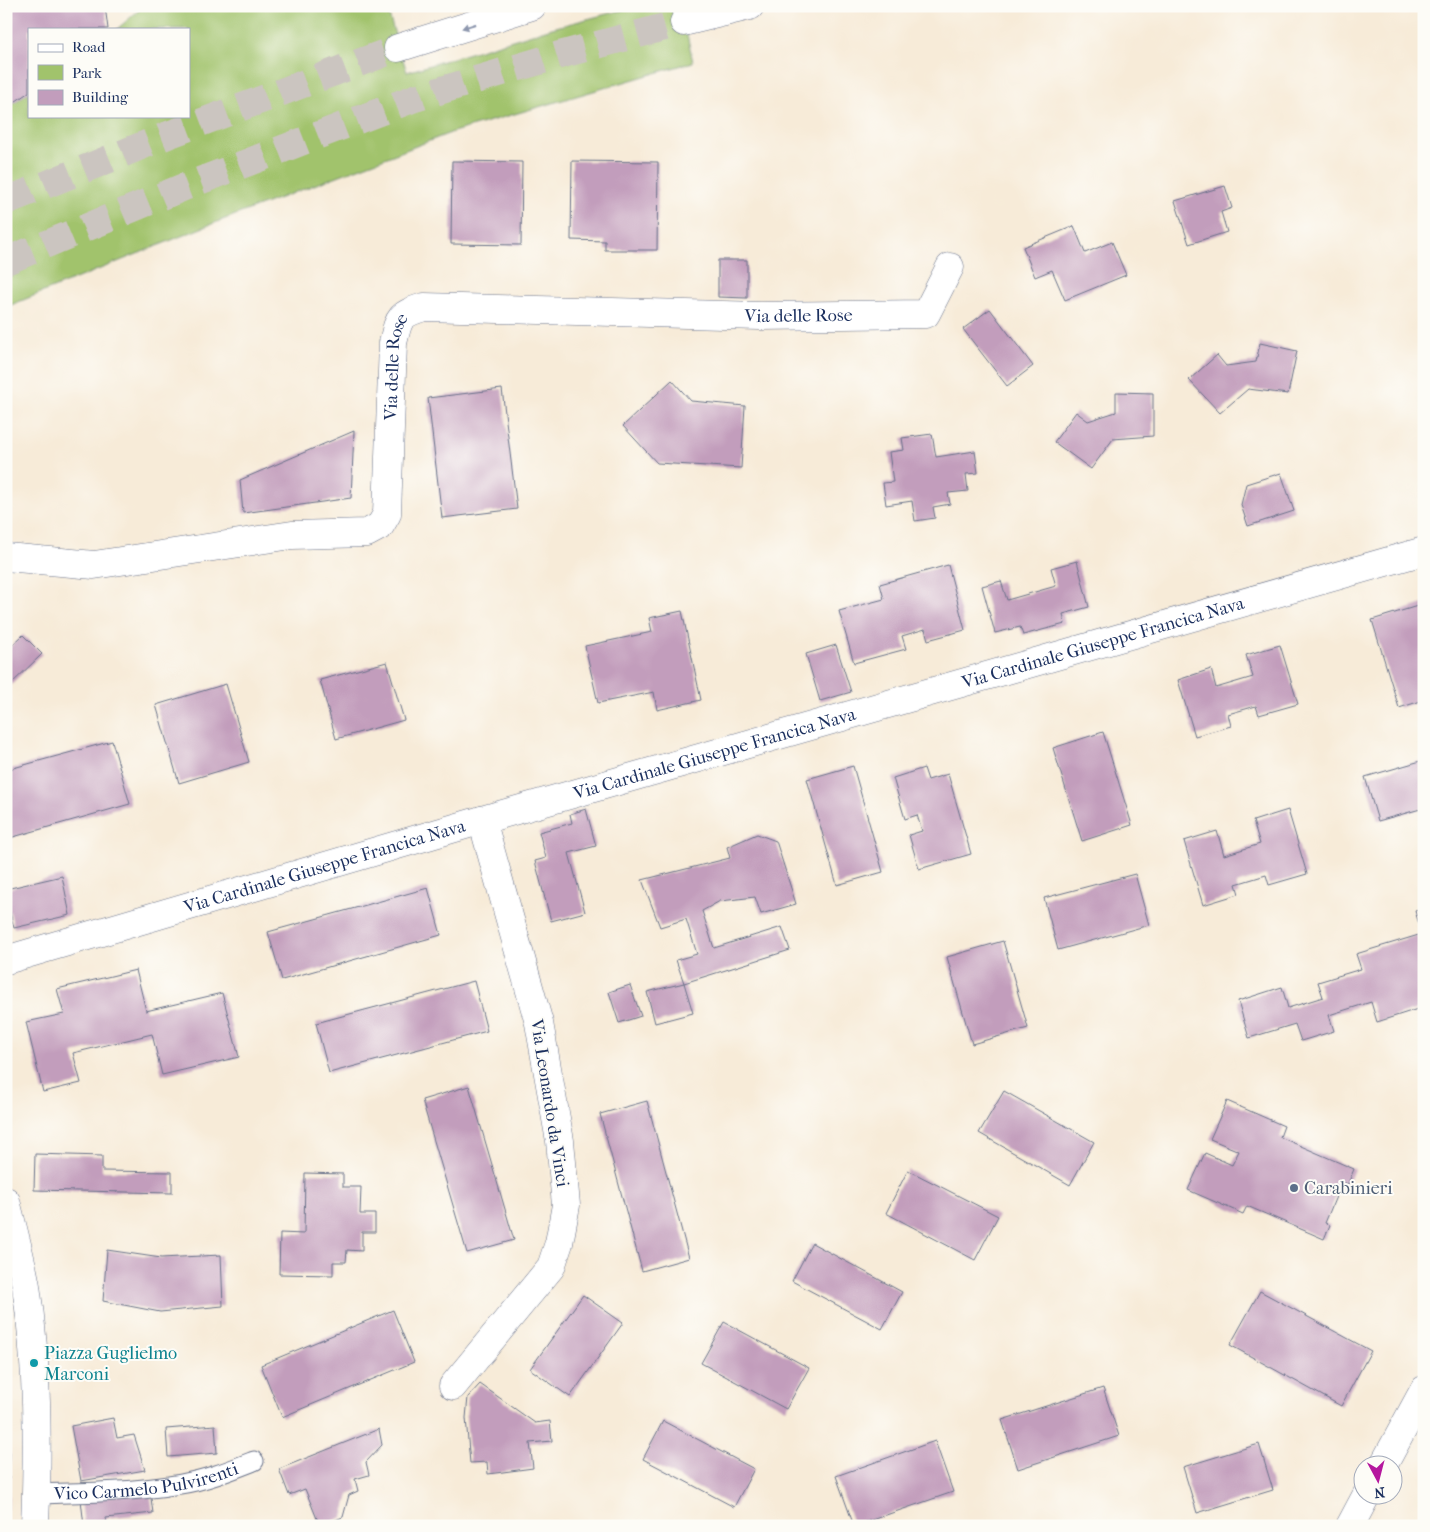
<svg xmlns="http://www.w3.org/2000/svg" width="1430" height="1532" font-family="'IM FELL French Canon',serif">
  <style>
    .green { fill: #a1c36c; stroke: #5e7965 }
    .building { fill: #c29dbc }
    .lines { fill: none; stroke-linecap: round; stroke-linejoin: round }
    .motorway-tunnel { stroke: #cbc5c0; stroke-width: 28; stroke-dasharray: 28 14; stroke-linecap: butt }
    .service-casing { stroke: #687189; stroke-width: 21 }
    .minor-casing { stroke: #687189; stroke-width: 29 }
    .secondary-casing { stroke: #687189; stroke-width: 29 }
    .motorway-casing { stroke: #687189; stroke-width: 29 }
    .service { stroke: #fff; stroke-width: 19 }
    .minor { stroke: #fff; stroke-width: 28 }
    .secondary { stroke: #fff; stroke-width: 28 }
    .motorway { stroke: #fff; stroke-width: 28 }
    .oneway { fill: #8d97ae }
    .service-dot { fill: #5c6f8a; stroke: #fdfcf7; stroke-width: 2 }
    .culture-dot { fill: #0f9aa8; stroke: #fdfcf7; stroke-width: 2 }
    .labels { text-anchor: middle; stroke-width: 4; stroke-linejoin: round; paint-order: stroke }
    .street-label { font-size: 18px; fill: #1b2f5e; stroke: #fdfcf7 }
    .service-label { font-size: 18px; fill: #4e5e75; stroke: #fdfcf7; text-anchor: start }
    .culture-label { font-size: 18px; fill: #0d838f; stroke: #fdfcf7; text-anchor: start }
  </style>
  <rect width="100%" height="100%" fill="#fdfcf7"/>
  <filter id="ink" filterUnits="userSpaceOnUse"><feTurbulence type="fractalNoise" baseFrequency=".02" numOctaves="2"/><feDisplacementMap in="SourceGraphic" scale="10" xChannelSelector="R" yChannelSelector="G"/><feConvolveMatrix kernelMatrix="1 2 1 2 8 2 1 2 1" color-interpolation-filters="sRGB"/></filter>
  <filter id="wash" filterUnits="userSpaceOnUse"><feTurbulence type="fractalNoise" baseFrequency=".0096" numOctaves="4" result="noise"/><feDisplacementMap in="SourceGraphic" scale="20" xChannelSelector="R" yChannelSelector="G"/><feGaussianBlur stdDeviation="1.12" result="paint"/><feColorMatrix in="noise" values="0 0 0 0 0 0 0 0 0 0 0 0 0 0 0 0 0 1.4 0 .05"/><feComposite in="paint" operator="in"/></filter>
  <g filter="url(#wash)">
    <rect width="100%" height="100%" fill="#f7ebd8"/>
    <path class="green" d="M 144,6 L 386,6 L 407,72 L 552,28 L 638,6 L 681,6 L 693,62 L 453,132 L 204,227 L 6,307 L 6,108 L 29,92 L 29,116 L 189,116 L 189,29 L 117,29 Z"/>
    <g id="blocks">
      <g class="building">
        <path d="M 6,6 L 105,6 L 108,29 L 29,29 L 29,92 L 6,108 Z"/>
        <path d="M 452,161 L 522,162 L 521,245 L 451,244 Z"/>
        <path d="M 572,161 L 658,162 L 657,250 L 605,250 L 605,241 L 571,240 Z"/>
        <path d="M 1225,186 L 1232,208 L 1221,212 L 1227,232 L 1189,244 L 1175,201 Z"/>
        <path d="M 1074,226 L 1085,253 L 1112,242 L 1126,275 L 1065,300 L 1052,270 L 1035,277 L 1023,247 Z"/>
        <path d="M 718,260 L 747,260 L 747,298 L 718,297 Z"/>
        <path d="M 990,309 L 1033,366 L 1007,386 L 963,329 Z"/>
        <path d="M 1260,343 L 1297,351 L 1288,394 L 1248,389 L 1220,413 L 1189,380 L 1217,355 L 1226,366 L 1256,362 Z"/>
        <path d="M 672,380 L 691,401 L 745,406 L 741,468 L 657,463 L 623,426 Z"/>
        <path d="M 502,389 L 517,509 L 442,518 L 428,398 Z"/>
        <path d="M 1116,392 L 1153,393 L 1153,436 L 1113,439 L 1091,469 L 1054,442 L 1076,412 L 1088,421 L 1116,412 Z"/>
        <path d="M 354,431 L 351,498 L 243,513 L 240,480 Z"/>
        <path d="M 932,434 L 936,457 L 975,451 L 978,473 L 966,474 L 968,491 L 948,493 L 950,504 L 933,507 L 935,518 L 915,521 L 912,501 L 886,505 L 883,483 L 893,482 L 889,452 L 904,450 L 902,438 Z"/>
        <path d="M 1281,473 L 1294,511 L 1248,526 L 1241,505 L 1246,484 Z"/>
        <path d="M 1077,561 L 1089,607 L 1063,614 L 1065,624 L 1023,635 L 1020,627 L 995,633 L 982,586 L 1001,581 L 1007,600 L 1056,586 L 1051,568 Z"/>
        <path d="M 948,565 L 965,630 L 928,640 L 925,629 L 902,636 L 906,649 L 854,663 L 839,611 L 884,599 L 880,584 Z"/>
        <path d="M 1424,604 L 1424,700 L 1399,708 L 1372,620 Z"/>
        <path d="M 682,611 L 701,700 L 657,710 L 654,692 L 598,703 L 585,646 L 652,632 L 649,618 Z"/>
        <path d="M 23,635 L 42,654 L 6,689 L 6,651 Z"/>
        <path d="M 836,645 L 851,692 L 820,701 L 806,654 Z"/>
        <path d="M 1280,645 L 1298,704 L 1259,715 L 1256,706 L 1228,714 L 1231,726 L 1195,736 L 1178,680 L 1211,669 L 1216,688 L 1253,677 L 1246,655 Z"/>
        <path d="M 387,662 L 404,720 L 336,739 L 320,680 Z"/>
        <path d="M 226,684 L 249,762 L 179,783 L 156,705 Z"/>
        <path d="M 1103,732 L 1132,825 L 1082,841 L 1053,748 Z"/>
        <path d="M 112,741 L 130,804 L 6,839 L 6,770 Z"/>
        <path d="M 1424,760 L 1424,808 L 1378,821 L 1365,777 Z"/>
        <path d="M 853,766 L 883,872 L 837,885 L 807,779 Z"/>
        <path d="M 924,768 L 928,780 L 948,774 L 971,854 L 919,869 L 909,835 L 922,831 L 917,815 L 905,819 L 893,778 Z"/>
        <path d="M 586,809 L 596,846 L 569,853 L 585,912 L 551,921 L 535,861 L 546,858 L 539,832 L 572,823 L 570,814 Z"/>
        <path d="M 1288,810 L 1307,874 L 1269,885 L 1266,875 L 1236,884 L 1239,894 L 1203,905 L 1184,841 L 1217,831 L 1224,855 L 1260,844 L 1253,821 Z"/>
        <path d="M 757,834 L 776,841 L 796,904 L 761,914 L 755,897 L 720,901 L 702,911 L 714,948 L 782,927 L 790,950 L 684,983 L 676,960 L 697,954 L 686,919 L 660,927 L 642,880 L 730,858 L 727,847 Z"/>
        <path d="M 1135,874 L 1149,925 L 1058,950 L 1044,898 Z"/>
        <path d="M 62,876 L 70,915 L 14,928 L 10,912 L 6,913 L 6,889 Z"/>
        <path d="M 428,888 L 441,935 L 282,980 L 268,932 Z"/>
        <path d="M 1424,908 L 1424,1007 L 1377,1022 L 1371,1002 L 1329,1015 L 1334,1031 L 1301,1041 L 1295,1024 L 1249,1038 L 1238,1001 L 1282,987 L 1288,1008 L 1323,997 L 1318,982 L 1361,969 L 1356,954 L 1422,934 L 1415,911 Z"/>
        <path d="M 1003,941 L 1028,1028 L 972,1044 L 947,957 Z"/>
        <path d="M 136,970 L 146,1011 L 222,993 L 239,1057 L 162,1075 L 152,1034 L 73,1053 L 81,1083 L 43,1092 L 26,1022 L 64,1014 L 57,989 Z"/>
        <path d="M 474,981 L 487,1031 L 329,1073 L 316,1023 Z"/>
        <path d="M 684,983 L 693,1013 L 655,1023 L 647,992 Z"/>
        <path d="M 630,985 L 641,1016 L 619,1023 L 609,992 Z"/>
        <path d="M 469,1086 L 514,1240 L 467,1253 L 422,1100 Z"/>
        <path d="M 1004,1091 L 1094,1142 L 1070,1185 L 979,1133 Z"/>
        <path d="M 647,1101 L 689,1258 L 642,1271 L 600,1114 Z"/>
        <path d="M 1227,1101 L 1284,1126 L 1280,1137 L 1354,1169 L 1348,1184 L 1342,1182 L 1325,1223 L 1330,1225 L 1324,1239 L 1247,1206 L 1243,1214 L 1188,1190 L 1205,1153 L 1232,1165 L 1239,1151 L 1210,1139 Z"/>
        <path d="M 35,1154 L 102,1156 L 102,1171 L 172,1172 L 172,1193 L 34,1190 Z"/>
        <path d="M 908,1170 L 998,1216 L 975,1260 L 886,1213 Z"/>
        <path d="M 305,1173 L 343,1174 L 343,1187 L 361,1187 L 360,1214 L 375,1214 L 375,1232 L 362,1232 L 362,1251 L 347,1250 L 346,1262 L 333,1262 L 333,1275 L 279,1274 L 280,1233 L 304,1234 Z"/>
        <path d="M 812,1243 L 902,1292 L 882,1329 L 792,1281 Z"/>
        <path d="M 107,1250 L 161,1258 L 221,1255 L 223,1306 L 160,1312 L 103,1301 Z"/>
        <path d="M 1260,1291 L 1371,1351 L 1341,1406 L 1230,1345 Z"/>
        <path d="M 583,1295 L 623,1323 L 570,1397 L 530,1369 Z"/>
        <path d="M 393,1310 L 414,1362 L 282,1417 L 261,1365 Z"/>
        <path d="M 724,1322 L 809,1368 L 786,1409 L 701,1363 Z"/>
        <path d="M 480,1384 L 535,1423 L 550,1421 L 552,1441 L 530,1443 L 533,1468 L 488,1474 L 487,1462 L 470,1463 L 466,1418 L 468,1397 Z"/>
        <path d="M 1103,1388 L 1119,1436 L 1018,1469 L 1002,1420 Z"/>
        <path d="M 113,1418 L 117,1438 L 134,1435 L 145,1470 L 81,1481 L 71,1426 Z"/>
        <path d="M 663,1421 L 754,1469 L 734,1507 L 643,1459 Z"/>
        <path d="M 215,1425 L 217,1453 L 168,1457 L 166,1429 Z"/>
        <path d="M 379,1429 L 382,1445 L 366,1462 L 369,1475 L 355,1479 L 358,1491 L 349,1495 L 343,1517 L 320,1526 L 305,1489 L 289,1495 L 279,1469 Z"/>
        <path d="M 935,1441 L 953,1492 L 854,1526 L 836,1476 Z"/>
        <path d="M 1259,1444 L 1273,1490 L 1197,1513 L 1183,1467 Z"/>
        <path d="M 6,1452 L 10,1452 L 8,1510 L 6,1510 Z"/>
        <path d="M 150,1491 L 153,1513 L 106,1518 L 107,1526 L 84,1526 L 81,1500 Z"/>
      </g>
    </g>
  </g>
  <g filter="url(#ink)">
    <use href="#blocks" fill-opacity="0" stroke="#687189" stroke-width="1"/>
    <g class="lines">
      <g class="motorway-tunnel">
        <path d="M 6,201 L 168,135 L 398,48"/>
        <path d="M 6,261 L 184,187 L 415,98 L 563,54 L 684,22"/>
      </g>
      <g class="service-casing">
        <g id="service">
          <path id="s1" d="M 36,1494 C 84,1493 134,1492 181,1484 C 206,1480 231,1470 254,1461"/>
        </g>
      </g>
      <g class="minor-casing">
        <g id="minor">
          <path id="s2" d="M 6,557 L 94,565 L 292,535 L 367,533 L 380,526 L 387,514 L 393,343 C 399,318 398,315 424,307 L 760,316 L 926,314 L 950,267"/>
          <path id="s3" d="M 6,960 L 482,820 L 1424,551"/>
          <path d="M 453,1386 L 551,1267 L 559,1243 L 566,1205 L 560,1141 L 539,1023 L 482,820"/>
          <path d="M 1384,1464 L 1424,1390"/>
          <path d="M 1350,1526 L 1367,1494"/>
        </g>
      </g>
      <g class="secondary-casing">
        <path id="secondary" d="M 6,1201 C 13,1229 21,1258 26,1286 C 38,1365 38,1446 35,1526"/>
      </g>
      <g class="motorway-casing">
        <g id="motorway">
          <path d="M 684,22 L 750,6"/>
          <path d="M 398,48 L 532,6"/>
        </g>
      </g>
      <use href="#service" class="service"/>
      <use href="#minor" class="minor"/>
      <use href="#secondary" class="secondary"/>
      <use href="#motorway" class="motorway"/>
    </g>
    <defs><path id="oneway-solid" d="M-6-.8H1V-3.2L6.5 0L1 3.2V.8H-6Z" transform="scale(1.25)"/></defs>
    <use class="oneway" href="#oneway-solid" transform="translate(469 26) rotate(163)"/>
  </g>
  <circle class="service-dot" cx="1294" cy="1188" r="5"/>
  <circle class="culture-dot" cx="34" cy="1363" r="5"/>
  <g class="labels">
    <g class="street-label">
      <text dy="6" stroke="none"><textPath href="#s2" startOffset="990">Via delle Rose</textPath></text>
      <text dy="6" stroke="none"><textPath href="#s2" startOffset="540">Via delle Rose</textPath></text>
      <text dy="6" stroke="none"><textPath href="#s3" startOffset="1142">Via Cardinale Giuseppe Francica Nava</textPath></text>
      <text dy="6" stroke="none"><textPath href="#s3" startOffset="738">Via Cardinale Giuseppe Francica Nava</textPath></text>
      <text dy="6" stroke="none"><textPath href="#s3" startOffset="332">Via Cardinale Giuseppe Francica Nava</textPath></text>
      <text transform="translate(550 1103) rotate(81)" y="6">Via Leonardo da Vinci</text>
      <text dy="6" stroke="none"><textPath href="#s1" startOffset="111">Vico Carmelo Pulvirenti</textPath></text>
    </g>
    <g class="service-label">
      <text x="1304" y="1194">Carabinieri</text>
    </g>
    <g class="culture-label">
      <text x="44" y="1359">Piazza Guglielmo<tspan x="44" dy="21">Marconi</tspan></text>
    </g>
  </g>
  <rect width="1430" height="1532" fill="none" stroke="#fdfcf7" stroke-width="25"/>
  <rect x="28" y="28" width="162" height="90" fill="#fdfcf7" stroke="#a3aaba"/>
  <rect x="38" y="44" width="25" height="8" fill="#ffffff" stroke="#a3aaba"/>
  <text x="72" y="52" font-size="15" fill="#1b2f5e">Road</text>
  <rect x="38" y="65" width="25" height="15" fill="#a1c36c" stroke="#a3aaba"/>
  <text x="72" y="78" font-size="15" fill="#1b2f5e">Park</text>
  <rect x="38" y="90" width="25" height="15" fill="#c29dbc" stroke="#a3aaba"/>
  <text x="72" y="102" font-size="15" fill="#1b2f5e">Building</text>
  <g transform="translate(1378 1480) rotate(173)"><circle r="24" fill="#fdfcf7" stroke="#a3aaba"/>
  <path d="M0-4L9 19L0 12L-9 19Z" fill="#b5179e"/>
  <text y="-8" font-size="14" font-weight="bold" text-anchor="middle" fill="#1b2f5e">N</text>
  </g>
</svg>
